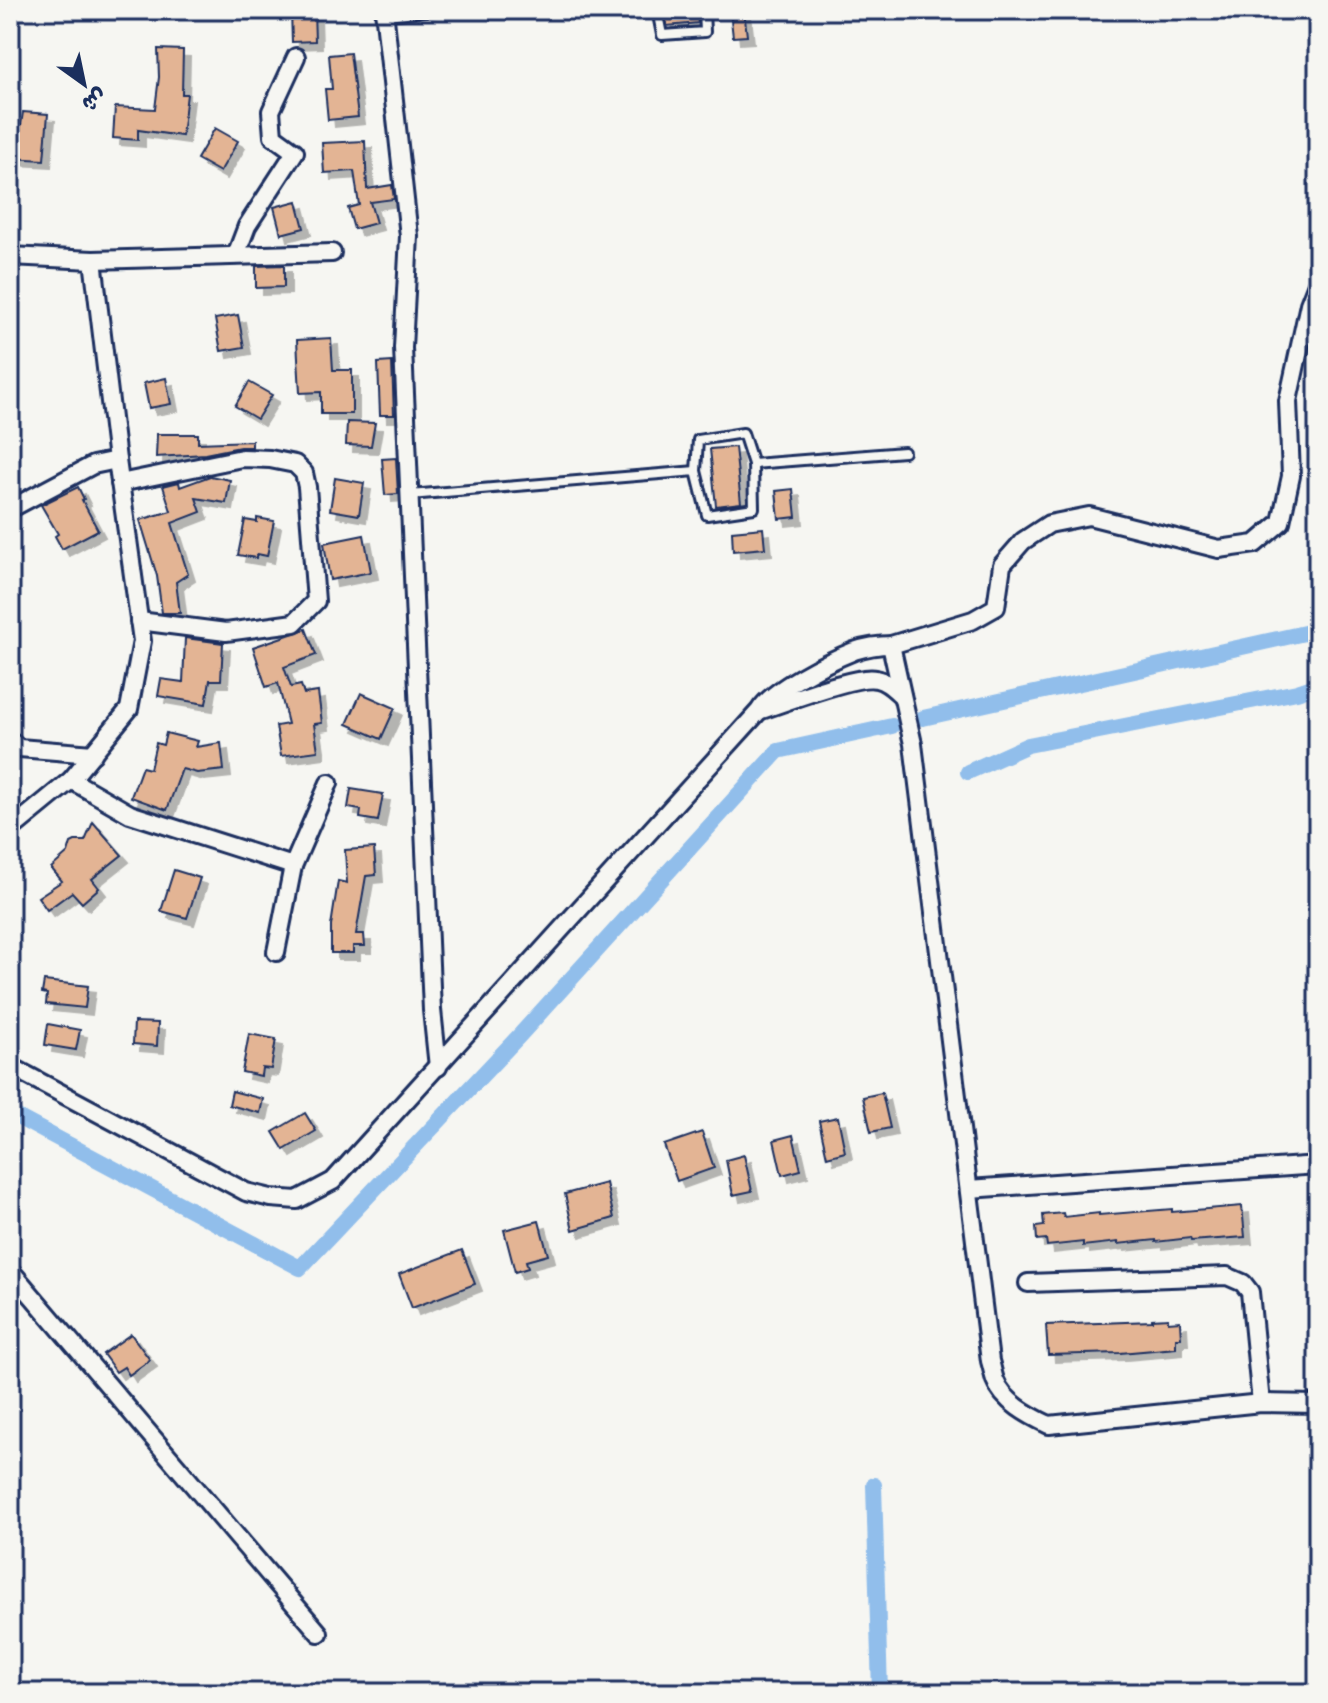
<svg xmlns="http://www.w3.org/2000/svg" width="1328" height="1703" font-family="Dekko,'Playpen Sans Arabic',sans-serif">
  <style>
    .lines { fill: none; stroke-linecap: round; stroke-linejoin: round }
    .canal { stroke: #91beeb; stroke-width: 16 }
    .building { fill: #e3b494; stroke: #1b2f5e; stroke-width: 2; filter: url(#shadow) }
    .service-casing { stroke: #1b2f5e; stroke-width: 14 }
    .minor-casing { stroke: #1b2f5e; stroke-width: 22 }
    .service { stroke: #f6f6f2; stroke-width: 8 }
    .minor { stroke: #f6f6f2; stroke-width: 16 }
  </style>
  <defs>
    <filter id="shadow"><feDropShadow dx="7" dy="7" stdDeviation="0" flood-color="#0004"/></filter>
  </defs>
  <rect width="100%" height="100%" fill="#f6f6f2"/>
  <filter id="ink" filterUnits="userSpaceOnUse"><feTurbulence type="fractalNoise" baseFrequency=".0125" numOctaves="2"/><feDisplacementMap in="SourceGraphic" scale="16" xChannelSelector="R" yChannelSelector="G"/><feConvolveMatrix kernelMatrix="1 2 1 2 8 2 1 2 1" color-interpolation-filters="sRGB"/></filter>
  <g filter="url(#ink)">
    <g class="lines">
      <g class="canal">
        <path d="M 923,718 L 1318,630"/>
        <path d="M 968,772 L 1028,745 L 1297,692 L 1318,685"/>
        <path d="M 10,1113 L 300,1268 L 519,1036 L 778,751 L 892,726"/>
        <path d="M 874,1485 L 880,1693"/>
      </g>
    </g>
    <g class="building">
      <path d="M 291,10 L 314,10 L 315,41 L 292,42 Z"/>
      <path d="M 664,10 L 696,10 L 698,23 L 667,26 Z"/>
      <path d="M 737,10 L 744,10 L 747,36 L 733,37 L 730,11 Z"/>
      <path d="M 158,49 L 183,50 L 182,94 L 187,94 L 182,136 L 138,130 L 138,140 L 113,138 L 115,107 L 155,109 L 159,77 Z"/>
      <path d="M 350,53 L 358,117 L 328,120 L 325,89 L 332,89 L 329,55 Z"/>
      <path d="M 23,112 L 48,114 L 44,160 L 10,158 L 10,125 L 21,125 Z"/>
      <path d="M 215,128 L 238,141 L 220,172 L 197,159 Z"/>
      <path d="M 365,141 L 367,189 L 392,185 L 394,199 L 370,202 L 376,223 L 354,229 L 348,208 L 359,205 L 354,171 L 324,173 L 322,143 Z"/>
      <path d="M 297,201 L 304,228 L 281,234 L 274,207 Z"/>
      <path d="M 284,265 L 284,287 L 256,288 L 256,266 Z"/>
      <path d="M 238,315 L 244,347 L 221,351 L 215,319 Z"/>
      <path d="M 331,338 L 333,370 L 352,370 L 352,414 L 321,414 L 321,392 L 300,393 L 297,340 Z"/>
      <path d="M 392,362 L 394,415 L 380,415 L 378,363 Z"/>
      <path d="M 166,378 L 171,404 L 149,408 L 144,383 Z"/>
      <path d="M 249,382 L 272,395 L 257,419 L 235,406 Z"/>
      <path d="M 347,422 L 375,423 L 371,446 L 346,445 Z"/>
      <path d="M 157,434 L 198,434 L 198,443 L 252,441 L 252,447 L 240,447 L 205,454 L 156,457 Z"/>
      <path d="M 735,447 L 741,503 L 716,506 L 710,449 Z"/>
      <path d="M 396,458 L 398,494 L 385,495 L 382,459 Z"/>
      <path d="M 210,476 L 230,480 L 226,503 L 196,498 L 201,512 L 172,523 L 188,574 L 176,582 L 180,613 L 162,613 L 157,576 L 140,520 L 171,511 L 163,486 L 179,482 L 180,487 Z"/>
      <path d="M 335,478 L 364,483 L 359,515 L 330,510 Z"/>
      <path d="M 78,487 L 84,499 L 82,500 L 98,530 L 62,549 L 55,536 L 58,534 L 41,505 Z"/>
      <path d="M 793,489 L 796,517 L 779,519 L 776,491 Z"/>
      <path d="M 257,518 L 274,521 L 267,556 L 257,554 L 256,558 L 238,555 L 245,520 L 257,522 Z"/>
      <path d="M 763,528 L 765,548 L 733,551 L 732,531 Z"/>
      <path d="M 364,535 L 371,572 L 330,580 L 324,543 Z"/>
      <path d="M 306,629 L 316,655 L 284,667 L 291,687 L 301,685 L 304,694 L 318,692 L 322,723 L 314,724 L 318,751 L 281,756 L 276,726 L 288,724 L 278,683 L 266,687 L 253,647 Z"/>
      <path d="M 185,638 L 223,643 L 221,680 L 210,680 L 206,704 L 158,696 L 161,679 L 183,682 Z"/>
      <path d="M 361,693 L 395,708 L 381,739 L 347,724 Z"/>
      <path d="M 166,733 L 198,741 L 196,747 L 221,743 L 224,770 L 197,773 L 182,769 L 167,810 L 131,797 L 142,767 L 150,769 L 156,743 L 163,745 Z"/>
      <path d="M 351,789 L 383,794 L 378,821 L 360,818 L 361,810 L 348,808 Z"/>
      <path d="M 93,822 L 122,855 L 92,879 L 99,888 L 82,903 L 72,892 L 47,910 L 38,897 L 62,881 L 51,868 L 68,853 L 71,843 L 75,841 L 85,841 Z"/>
      <path d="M 374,848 L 376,875 L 366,876 L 356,934 L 364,934 L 365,946 L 353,946 L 353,953 L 331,953 L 331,926 L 338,881 L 347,883 L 345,850 Z"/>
      <path d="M 174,870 L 200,878 L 187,918 L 161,911 Z"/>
      <path d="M 44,981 L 88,986 L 85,1008 L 46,1004 L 47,994 L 42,993 Z"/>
      <path d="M 134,1022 L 158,1023 L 157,1046 L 133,1044 Z"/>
      <path d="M 48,1024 L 80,1030 L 76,1050 L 45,1045 Z"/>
      <path d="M 249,1034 L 276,1039 L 271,1069 L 262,1068 L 261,1076 L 242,1072 Z"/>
      <path d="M 232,1091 L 263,1099 L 260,1113 L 229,1105 Z"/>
      <path d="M 882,1093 L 890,1128 L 871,1132 L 863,1097 Z"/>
      <path d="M 305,1113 L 316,1131 L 284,1150 L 273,1132 Z"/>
      <path d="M 838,1117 L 845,1152 L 827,1157 L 819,1121 Z"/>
      <path d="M 702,1132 L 714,1168 L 677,1181 L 664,1145 Z"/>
      <path d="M 793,1135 L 801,1170 L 782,1175 L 774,1140 Z"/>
      <path d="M 744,1155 L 752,1191 L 733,1195 L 726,1160 Z"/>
      <path d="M 606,1183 L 614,1218 L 573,1230 L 565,1194 Z"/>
      <path d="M 1242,1206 L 1245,1237 L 1191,1241 L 1190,1238 L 1156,1242 L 1156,1240 L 1118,1244 L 1118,1242 L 1083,1246 L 1083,1242 L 1047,1246 L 1046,1239 L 1037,1240 L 1036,1227 L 1044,1226 L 1043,1215 L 1063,1213 L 1064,1217 L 1099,1213 L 1099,1215 L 1172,1209 L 1172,1212 Z"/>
      <path d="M 539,1221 L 548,1255 L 526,1261 L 528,1268 L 515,1272 L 504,1230 Z"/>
      <path d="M 462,1250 L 475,1284 L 412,1308 L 399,1274 Z"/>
      <path d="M 1168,1318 L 1168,1322 L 1180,1321 L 1181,1338 L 1176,1338 L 1176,1348 L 1120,1353 L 1048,1355 L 1046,1325 L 1152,1321 L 1152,1319 Z"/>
      <path d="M 131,1334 L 150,1360 L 129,1375 L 124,1367 L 116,1372 L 103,1354 Z"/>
    </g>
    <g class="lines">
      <g class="service-casing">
        <g id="service">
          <path d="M 657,10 L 662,35 L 705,32 L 704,10"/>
          <path d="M 385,15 L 438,10"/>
          <path d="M 696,471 L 698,440 L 743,433 L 753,464"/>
          <path d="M 410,495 L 696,471 L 707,515 L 754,508 L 753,464 L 904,452"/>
        </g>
      </g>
      <g class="minor-casing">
        <g id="minor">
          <path d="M 384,10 L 409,236 L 403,348 L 432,1010 L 438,1067"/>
          <path d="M 236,255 L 247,226 L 295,152 L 273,136 L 271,111 L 296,57"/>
          <path d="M 10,256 L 93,260 L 117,460 L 142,641 L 129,709 L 71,780 L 10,830"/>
          <path d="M 93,260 L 332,253"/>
          <path d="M 120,483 L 242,458 L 270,459 L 295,464 L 304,473 L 307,487 L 316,601 L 294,623 L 226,632 L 139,621"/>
          <path d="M 10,509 L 93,465 L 117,460"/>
          <path d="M 891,645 L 913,744 L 990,1361 C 992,1367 993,1374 995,1380 C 1003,1402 1030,1416 1049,1425 L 1261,1403 L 1318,1404"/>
          <path d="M 761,710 C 784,703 857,674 876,679 C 887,681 894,689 902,696"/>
          <path d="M 10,740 L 19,748 L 93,754"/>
          <path d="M 71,780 L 130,814 L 293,866 L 329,783"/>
          <path d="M 276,952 L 293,866"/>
          <path d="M 10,1066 L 246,1192 L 271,1198 L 297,1200 L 333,1181 L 759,711 C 772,689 829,661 854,651 C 866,647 879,645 891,645 L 973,620 L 996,607 L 1002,565 L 1023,541 L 1049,524 L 1089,516 L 1219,549 L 1255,544 L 1281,522 L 1291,476 L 1288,401 L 1309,304 L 1318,281"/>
          <path d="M 969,1189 L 1318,1165"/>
          <path d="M 10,1270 L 319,1633"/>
          <path d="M 1028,1283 L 1227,1276 L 1243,1283 L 1250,1292 L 1261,1403"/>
        </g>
      </g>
      <use href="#service" class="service"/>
      <use href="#minor" class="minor"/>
    </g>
  </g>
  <rect width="1328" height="1703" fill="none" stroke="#f6f6f2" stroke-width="40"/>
  <rect x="20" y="20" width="1288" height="1663" fill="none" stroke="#1b2f5e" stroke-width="3" filter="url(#ink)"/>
  <g transform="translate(84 84) rotate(147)" stroke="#f6f6f2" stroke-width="6" paint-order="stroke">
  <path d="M0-6L14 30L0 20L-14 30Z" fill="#1b2f5e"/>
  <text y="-12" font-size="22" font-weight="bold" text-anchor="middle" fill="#1b2f5e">ش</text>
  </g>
</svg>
